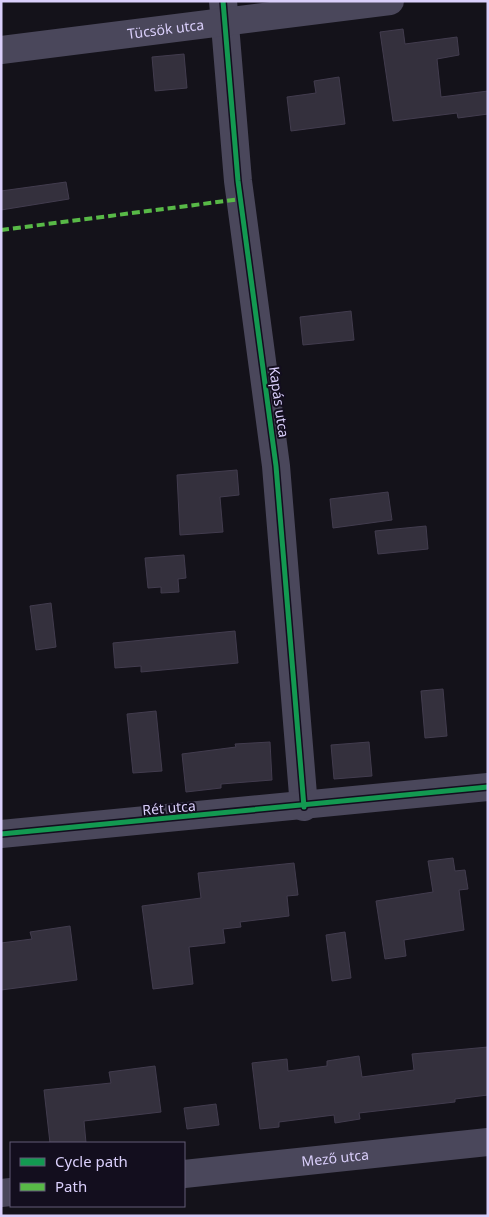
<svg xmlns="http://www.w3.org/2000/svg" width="489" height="1217" font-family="'Noto Sans',sans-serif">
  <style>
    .building { fill: #34303d; stroke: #423c4e }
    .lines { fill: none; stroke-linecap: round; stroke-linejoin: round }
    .minor { stroke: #4a475b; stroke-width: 28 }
    .quiet { stroke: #58b947; stroke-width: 4; stroke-dasharray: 8 4; stroke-linecap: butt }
    .cycleway-casing { stroke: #130e1e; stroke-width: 8 }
    .cycleway { stroke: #139951; stroke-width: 5 }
    .labels { text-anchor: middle; stroke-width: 4; stroke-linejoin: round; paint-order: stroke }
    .street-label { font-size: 14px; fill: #dacffb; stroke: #130e1e }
  </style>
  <rect width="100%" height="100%" fill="#14121a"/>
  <g class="building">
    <path d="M 403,29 L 405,44 L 457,37 L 459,55 L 437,59 L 441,97 L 488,91 L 488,114 L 458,118 L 457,113 L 393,121 L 380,32 Z"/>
    <path d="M 184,54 L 187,88 L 155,91 L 152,57 Z"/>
    <path d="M 339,77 L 345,124 L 291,131 L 287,97 L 316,93 L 314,81 Z"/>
    <path d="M 66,182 L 69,199 L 1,210 L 1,191 Z"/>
    <path d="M 351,311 L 354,340 L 303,345 L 300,317 Z"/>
    <path d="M 237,470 L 239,495 L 220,497 L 223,532 L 180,535 L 177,475 Z"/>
    <path d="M 388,492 L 392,520 L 333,528 L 330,499 Z"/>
    <path d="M 426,526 L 428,549 L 378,554 L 375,531 Z"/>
    <path d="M 184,555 L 186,578 L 178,579 L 179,592 L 161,593 L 161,587 L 148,588 L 145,558 Z"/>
    <path d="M 51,603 L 56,647 L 36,650 L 30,606 Z"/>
    <path d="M 235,631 L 238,663 L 141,672 L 141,666 L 115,668 L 113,643 Z"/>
    <path d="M 443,689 L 447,736 L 425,738 L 421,691 Z"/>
    <path d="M 156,711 L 162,771 L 133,773 L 127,714 Z"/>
    <path d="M 270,742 L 272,780 L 221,784 L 221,788 L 186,792 L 182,754 L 236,747 L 235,744 Z"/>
    <path d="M 369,742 L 372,776 L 334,779 L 331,745 Z"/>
    <path d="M 453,858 L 455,871 L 465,870 L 468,889 L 459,890 L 464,930 L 404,940 L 406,956 L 385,959 L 376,901 L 433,892 L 428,861 Z"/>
    <path d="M 294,863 L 298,895 L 287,896 L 289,916 L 240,922 L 241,927 L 223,929 L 225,943 L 189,947 L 193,984 L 153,989 L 142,906 L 201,898 L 198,873 Z"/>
    <path d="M 70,926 L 77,980 L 1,990 L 1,943 L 32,939 L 30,932 Z"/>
    <path d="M 345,932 L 351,978 L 332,981 L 326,935 Z"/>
    <path d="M 488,1047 L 488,1095 L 455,1099 L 455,1102 L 359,1113 L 360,1119 L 335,1123 L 334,1115 L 279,1122 L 279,1127 L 260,1129 L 252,1063 L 287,1059 L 288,1071 L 327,1066 L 327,1061 L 359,1056 L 362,1077 L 414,1070 L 412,1054 Z"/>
    <path d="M 155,1066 L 161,1112 L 84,1121 L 86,1143 L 50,1143 L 44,1090 L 111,1083 L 109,1072 Z"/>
    <path d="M 216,1104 L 219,1125 L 187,1129 L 184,1108 Z"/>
  </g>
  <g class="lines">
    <g class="minor">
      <path d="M 223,1 L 238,181 L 276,466 L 304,807"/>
      <path id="s1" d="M 1,50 L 390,1"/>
      <path d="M 1,834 L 488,787"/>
      <path id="s2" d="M 184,1174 L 488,1142"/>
      <path d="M 1,1193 L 11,1192"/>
    </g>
    <path class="quiet" d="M 1,230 L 241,199"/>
    <g class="cycleway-casing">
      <g id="cycleway">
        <path d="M 223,1 L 238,181 L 276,466 L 304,807"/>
        <path d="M 1,834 L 488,787"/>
      </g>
    </g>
    <use href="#cycleway" class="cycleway"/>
  </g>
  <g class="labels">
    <g class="street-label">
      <text dy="5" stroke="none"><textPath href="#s1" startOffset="166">Tücsök utca</textPath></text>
      <text transform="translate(279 402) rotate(82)" y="5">Kapás utca</text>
      <text transform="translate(169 808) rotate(-5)" y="5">Rét utca</text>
      <text dy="5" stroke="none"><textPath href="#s2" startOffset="152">Mező utca</textPath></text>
    </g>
  </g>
  <rect width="489" height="1217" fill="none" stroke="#dacffb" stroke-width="5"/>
  <rect x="10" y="1142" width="175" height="65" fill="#130e1e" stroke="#635b76"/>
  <rect x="20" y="1158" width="25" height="8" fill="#139951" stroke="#635b76"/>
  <text x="55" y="1167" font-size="15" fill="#dacffb">Cycle path</text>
  <rect x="20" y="1183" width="25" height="8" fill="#58b947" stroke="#635b76"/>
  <text x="55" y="1192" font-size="15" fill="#dacffb">Path</text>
</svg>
